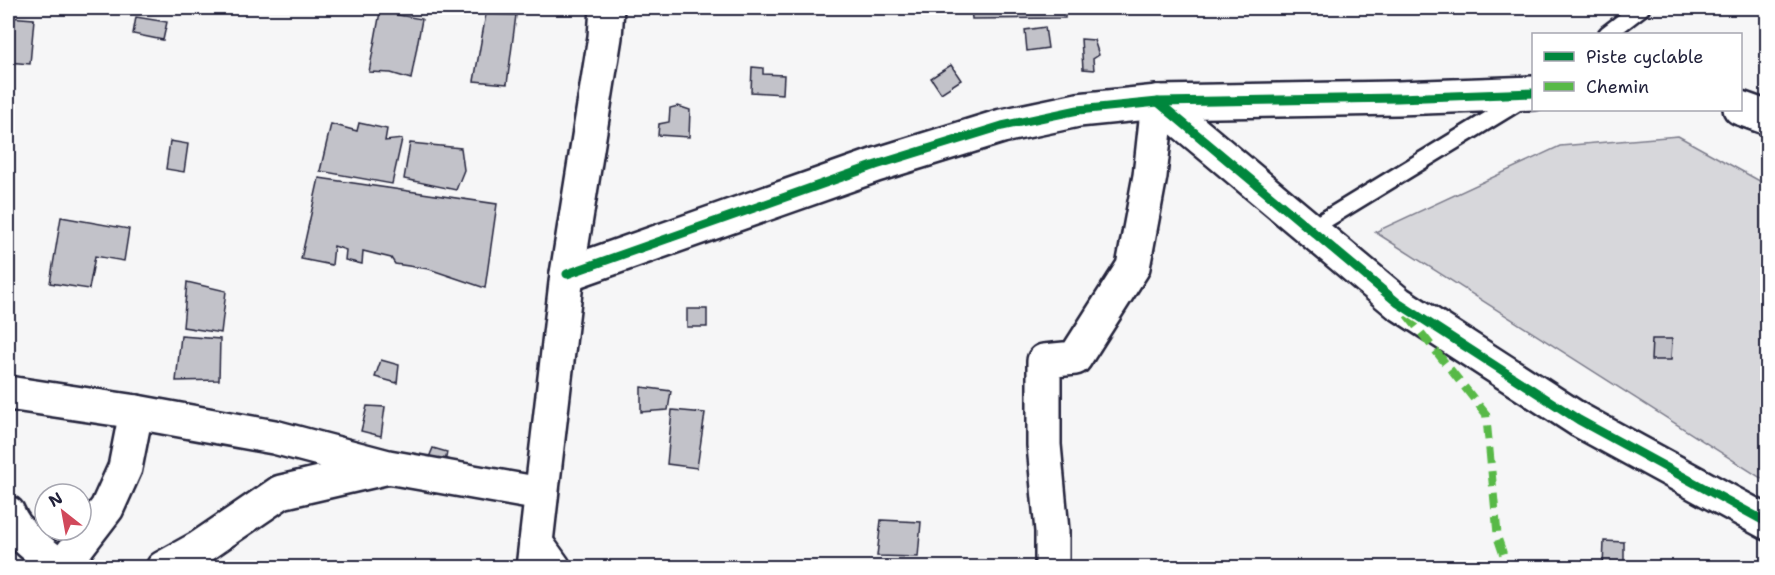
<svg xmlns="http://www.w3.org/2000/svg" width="1775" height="575" font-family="'Shantell Sans',sans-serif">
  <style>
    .green { fill: #d7d7db; stroke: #7c7c8b; stroke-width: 1.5 }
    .building { fill: #c2c2c9; stroke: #22223b; stroke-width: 1.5 }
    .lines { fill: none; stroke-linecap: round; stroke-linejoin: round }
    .lane-casing { stroke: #22223b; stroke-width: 21 }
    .street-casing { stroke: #22223b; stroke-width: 38 }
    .secondary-casing { stroke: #22223b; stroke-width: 38 }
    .highway-casing { stroke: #22223b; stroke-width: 38 }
    .lane { stroke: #fff; stroke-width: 16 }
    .street { stroke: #fff; stroke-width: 33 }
    .secondary { stroke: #fff; stroke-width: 33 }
    .highway { stroke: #fff; stroke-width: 33 }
    .quiet { stroke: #58b947; stroke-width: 8; stroke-dasharray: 15 8; stroke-linecap: butt }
    .cycleway-casing { stroke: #fff; stroke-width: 13 }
    .cycleway { stroke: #00873e; stroke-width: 9 }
  </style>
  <rect width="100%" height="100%" fill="#f6f6f7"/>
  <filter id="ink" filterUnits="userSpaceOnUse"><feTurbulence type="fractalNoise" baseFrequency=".0167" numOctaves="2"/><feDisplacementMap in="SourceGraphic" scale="12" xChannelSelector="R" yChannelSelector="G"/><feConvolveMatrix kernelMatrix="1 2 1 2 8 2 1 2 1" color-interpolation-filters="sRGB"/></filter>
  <g filter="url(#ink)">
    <path class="green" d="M 1678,136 L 1767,185 L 1767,482 L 1375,232 L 1560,146 Z"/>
    <g class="building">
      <path d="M 971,8 L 1065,8 L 1065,18 L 972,19 Z"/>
      <path d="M 380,12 L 422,19 L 411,79 L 391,73 L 369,72 Z"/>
      <path d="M 486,14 L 516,15 L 507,84 L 474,81 Z"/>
      <path d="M 8,17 L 34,19 L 30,64 L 8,62 Z"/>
      <path d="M 136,17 L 167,22 L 163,40 L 133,34 Z"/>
      <path d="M 1045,27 L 1048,48 L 1027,51 L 1025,30 Z"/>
      <path d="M 1081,39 L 1094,40 L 1099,55 L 1093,59 L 1094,70 L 1083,69 Z"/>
      <path d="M 951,65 L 961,80 L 941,93 L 931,78 Z"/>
      <path d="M 752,67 L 763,68 L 763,74 L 784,75 L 783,94 L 751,92 Z"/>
      <path d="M 678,106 L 690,110 L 689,137 L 658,135 L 659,124 L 669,122 L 670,108 Z"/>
      <path d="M 359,123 L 387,129 L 385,141 L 402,139 L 392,184 L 320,171 L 331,124 L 357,131 Z"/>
      <path d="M 170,141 L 188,144 L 184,172 L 166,169 Z"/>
      <path d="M 410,143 L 461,148 L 464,170 L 456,190 L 404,179 Z"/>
      <path d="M 319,178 L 497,204 L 485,288 L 429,269 L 395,264 L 391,258 L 363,251 L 362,264 L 345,260 L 346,250 L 334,246 L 332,265 L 301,259 Z"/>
      <path d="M 61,217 L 129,229 L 124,261 L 95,256 L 89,289 L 50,283 Z"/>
      <path d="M 187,282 L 226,291 L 221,333 L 183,327 Z"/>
      <rect x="687" y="309" width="20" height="18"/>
      <path d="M 181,336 L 220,339 L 219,380 L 176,381 Z"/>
      <path d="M 1652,339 L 1672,339 L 1671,360 L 1651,360 Z"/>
      <path d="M 381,360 L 399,365 L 397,383 L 375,377 Z"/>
      <path d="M 641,387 L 671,391 L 668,410 L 641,412 Z"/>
      <path d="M 367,406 L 385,407 L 381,436 L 361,431 Z"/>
      <path d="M 672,410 L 705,413 L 697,468 L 667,464 Z"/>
      <path d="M 433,448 L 447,452 L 444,468 L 427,462 Z"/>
      <path d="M 881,520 L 921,522 L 918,557 L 877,556 Z"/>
      <path d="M 1604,541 L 1624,542 L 1624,568 L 1603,568 Z"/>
    </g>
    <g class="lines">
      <g class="lane-casing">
        <g id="lane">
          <path d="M 1607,34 L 1641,8"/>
          <path d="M 1310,229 L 1523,99"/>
        </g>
      </g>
      <g class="street-casing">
        <g id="street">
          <path d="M 1158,102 L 1398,303 L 1579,420 L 1768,523"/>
          <path d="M 1740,108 L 1768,118"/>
          <path d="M 567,274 L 876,165 L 1002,126 L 1078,110 L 1158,102 L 1398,98 L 1534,93"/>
          <path d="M 8,393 L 136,412 L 274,437 L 388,467 L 541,494"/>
          <path d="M 8,513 C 17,536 42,552 61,567"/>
          <path d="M 61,568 L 107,508 L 125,468 L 136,412"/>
          <path d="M 163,568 L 199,548 L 281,492 L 385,468"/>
          <path d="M 1052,568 L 1052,531 L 1044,445 L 1044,361 L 1075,358 L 1133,267 L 1150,176 L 1158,102"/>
        </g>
      </g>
      <g class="secondary-casing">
        <path id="secondary" d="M 536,543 L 554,568"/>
      </g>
      <g class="highway-casing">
        <path id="highway" d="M 533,568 L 567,274 L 605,37 L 607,8"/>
      </g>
      <use href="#lane" class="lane"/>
      <use href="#street" class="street"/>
      <use href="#secondary" class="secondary"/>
      <use href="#highway" class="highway"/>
      <g class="quiet">
        <path d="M 1764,115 L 1768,116"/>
        <path d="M 1407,315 L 1486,414 L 1498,539 L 1508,568"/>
      </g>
      <g class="cycleway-casing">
        <g id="cycleway">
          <path d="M 1158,102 L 1398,303 L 1579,420 L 1768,523"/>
          <path d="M 567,274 L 876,165 L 1002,126 L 1078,110 L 1158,102 L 1398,98 L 1534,93"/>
        </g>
      </g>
      <use href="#cycleway" class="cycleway"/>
    </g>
  </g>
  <rect width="1775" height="575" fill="none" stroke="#fff" stroke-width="30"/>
  <rect x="15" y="15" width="1745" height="545" fill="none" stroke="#22223b" stroke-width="2" filter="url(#ink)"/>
  <rect x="1532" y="33" width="210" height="78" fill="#ffffff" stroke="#a7a7b1" stroke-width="1.5"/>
  <rect x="1544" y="52" width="30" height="9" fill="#00873e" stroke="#a7a7b1" stroke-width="1.5"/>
  <text x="1586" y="63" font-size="18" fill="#22223b">Piste cyclable</text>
  <rect x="1544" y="82" width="30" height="9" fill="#58b947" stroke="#a7a7b1" stroke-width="1.5"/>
  <text x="1586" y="93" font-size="18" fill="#22223b">Chemin</text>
  <g transform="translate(63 512) rotate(329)"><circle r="28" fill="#ffffff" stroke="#a7a7b1" stroke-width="1.5"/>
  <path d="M0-4.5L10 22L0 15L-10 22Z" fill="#d1495b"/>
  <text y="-9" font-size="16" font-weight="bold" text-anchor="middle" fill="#22223b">N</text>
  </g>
</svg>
